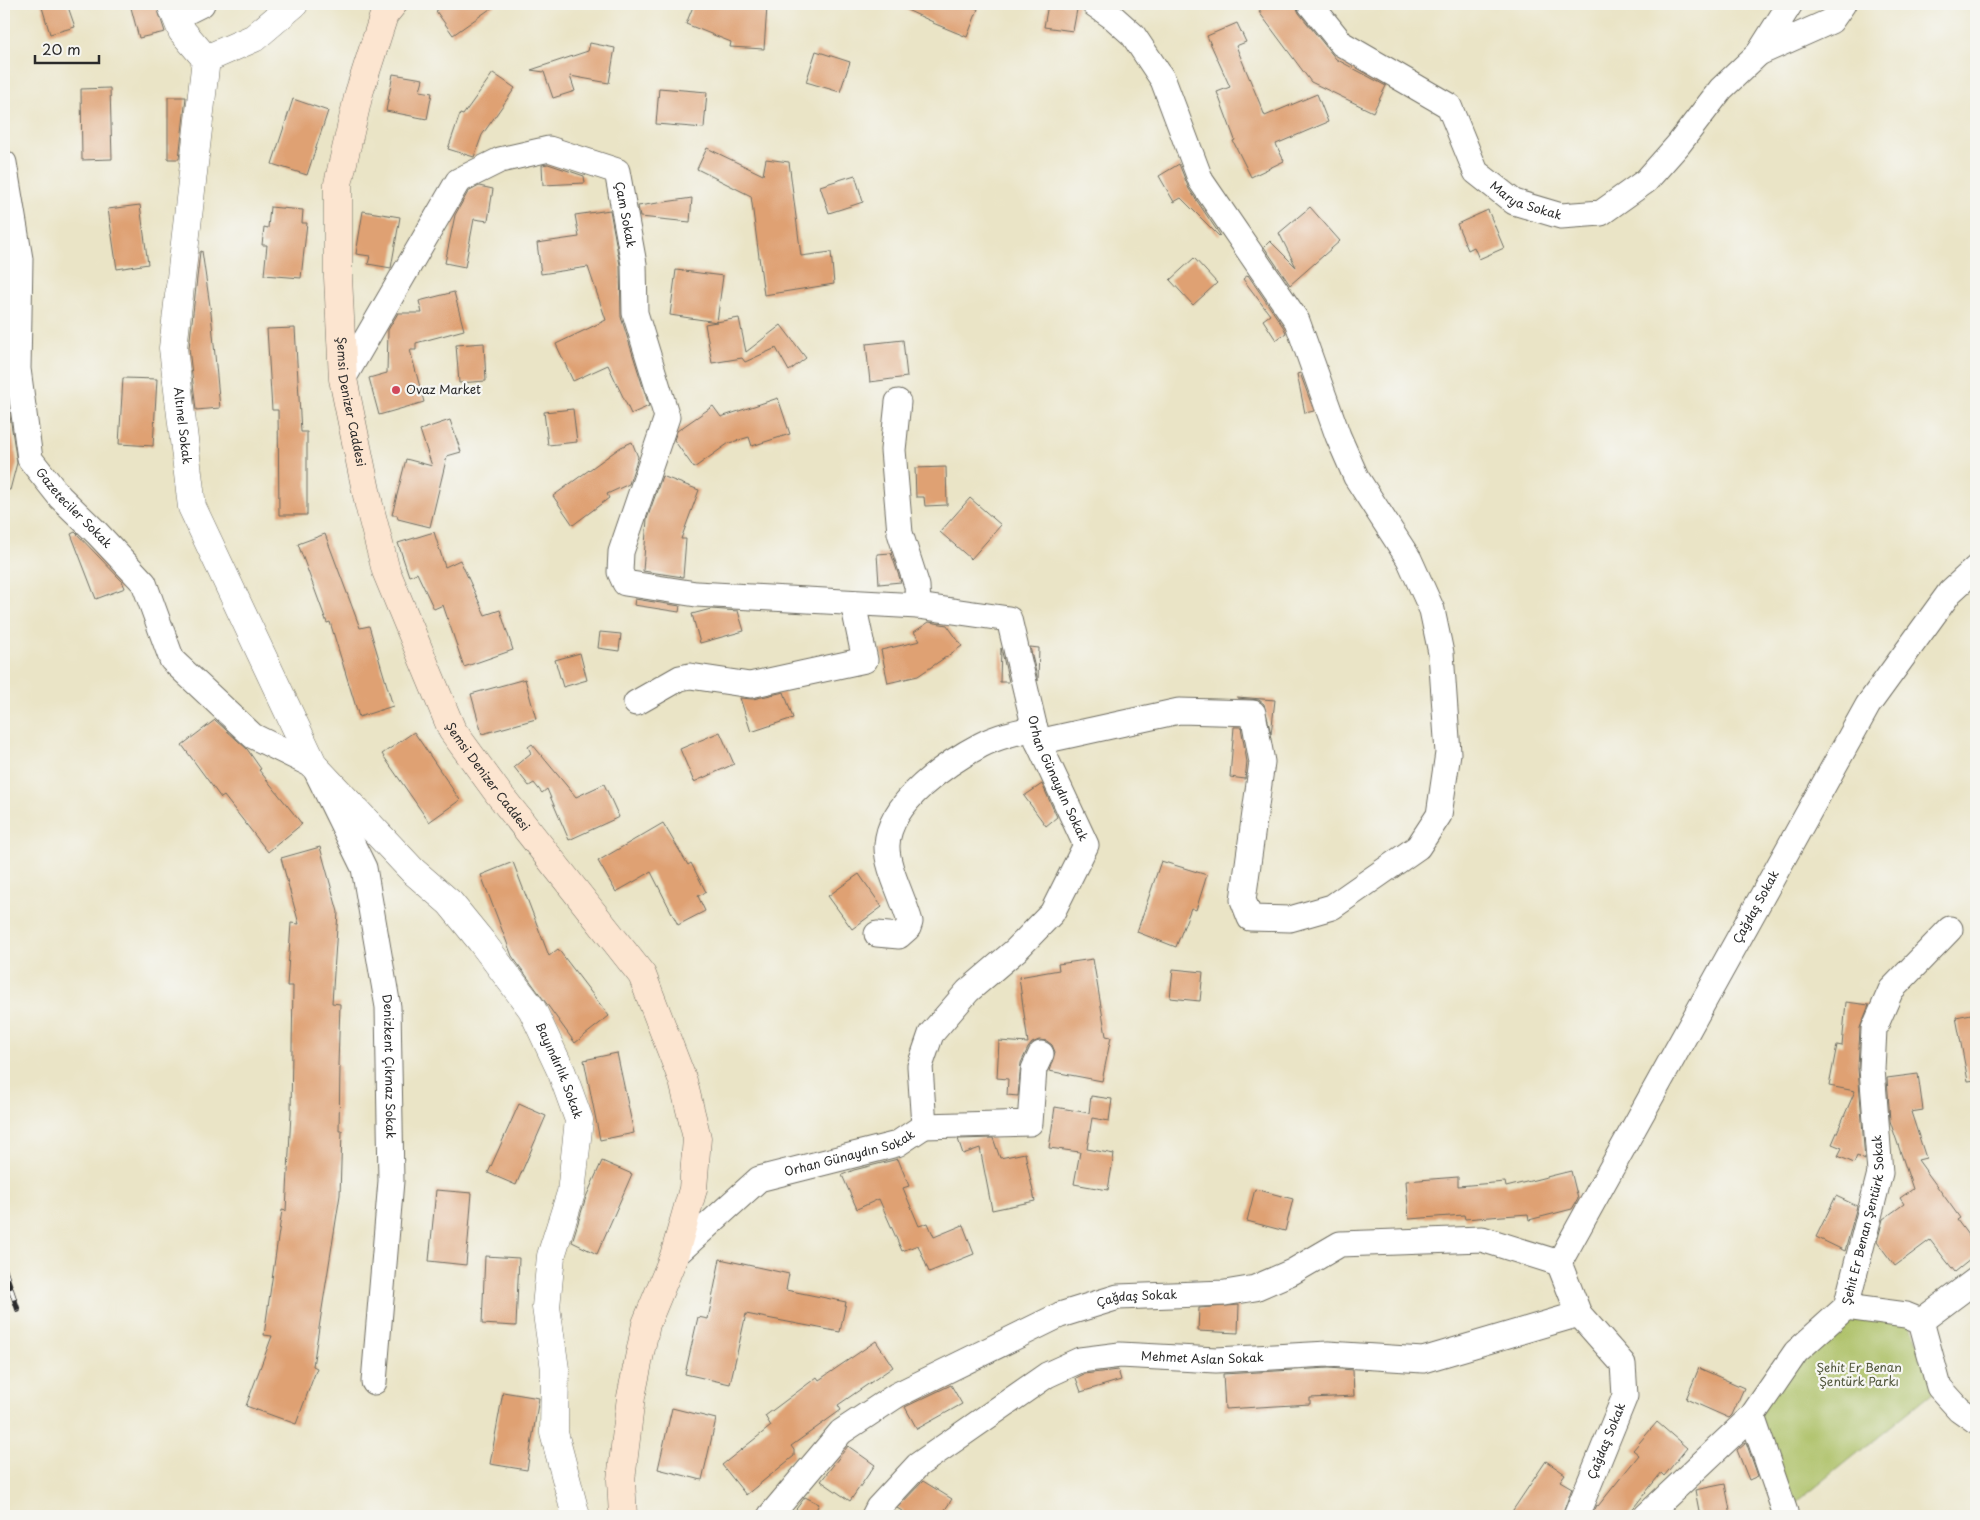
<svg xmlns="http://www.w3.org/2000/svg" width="1980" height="1520" font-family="'Playpen Sans',sans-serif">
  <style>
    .green { fill: #abbf63; stroke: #6b7547 }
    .building { fill: #dfa173 }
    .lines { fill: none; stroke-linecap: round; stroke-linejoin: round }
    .minor-casing { stroke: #6e6c61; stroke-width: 27 }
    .tertiary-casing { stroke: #6e6c61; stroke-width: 29 }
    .secondary-casing { stroke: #6e6c61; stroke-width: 29 }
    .minor { stroke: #fff; stroke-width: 25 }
    .tertiary { stroke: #fff; stroke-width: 28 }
    .secondary { stroke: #fce5d0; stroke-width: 28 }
    .rail-casing { stroke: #2b2b2b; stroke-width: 5.5 }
    .rail { stroke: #f6f6f2; stroke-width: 4; stroke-dasharray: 11; stroke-linecap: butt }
    .poi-dot { fill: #d1495b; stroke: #f6f6f2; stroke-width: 2 }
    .labels { text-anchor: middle; stroke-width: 4.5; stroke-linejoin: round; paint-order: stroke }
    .street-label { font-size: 12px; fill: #2b2b2b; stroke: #f6f6f2 }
    .poi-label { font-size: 12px; fill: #2b2b2b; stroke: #f6f6f2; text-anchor: start }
    .park-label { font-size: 12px; fill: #51573c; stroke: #f6f6f2 }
  </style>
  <rect width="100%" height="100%" fill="#f6f6f2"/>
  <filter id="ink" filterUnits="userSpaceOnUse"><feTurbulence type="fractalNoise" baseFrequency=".02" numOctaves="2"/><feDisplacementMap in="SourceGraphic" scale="10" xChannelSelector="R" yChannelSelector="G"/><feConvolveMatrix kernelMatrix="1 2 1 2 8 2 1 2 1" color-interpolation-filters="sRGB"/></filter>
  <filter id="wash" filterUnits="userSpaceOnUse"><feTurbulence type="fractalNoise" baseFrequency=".0096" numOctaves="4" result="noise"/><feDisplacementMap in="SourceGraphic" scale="20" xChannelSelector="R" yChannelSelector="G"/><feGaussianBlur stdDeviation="1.12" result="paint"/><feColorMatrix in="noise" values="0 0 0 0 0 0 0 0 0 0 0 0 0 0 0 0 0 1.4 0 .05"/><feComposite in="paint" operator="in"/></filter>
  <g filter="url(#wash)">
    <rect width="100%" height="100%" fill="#eae4c6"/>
    <path class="green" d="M 1846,1307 L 1906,1315 L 1939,1387 L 1785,1512 L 1752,1416 Z"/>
    <g id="blocks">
      <g class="building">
        <path d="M 41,4 L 67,4 L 75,27 L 50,34 Z"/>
        <path d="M 130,4 L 156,4 L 165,32 L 139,38 Z"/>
        <path d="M 447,4 L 497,4 L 453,35 L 436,11 Z"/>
        <path d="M 694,4 L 767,7 L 764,49 L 730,47 L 731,42 L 686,24 Z"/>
        <path d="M 894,4 L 965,4 L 978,9 L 967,37 L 933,23 L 933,22 Z"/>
        <path d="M 1048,4 L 1078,4 L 1073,31 L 1044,27 Z"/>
        <path d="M 1256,4 L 1295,4 L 1299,13 L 1336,59 L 1386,86 L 1373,112 L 1311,82 L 1259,12 L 1261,12 Z"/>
        <path d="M 1237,23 L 1246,42 L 1236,46 L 1265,116 L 1317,94 L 1328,122 L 1276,144 L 1284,161 L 1251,177 L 1233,141 L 1235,140 L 1217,92 L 1230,87 L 1207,36 Z"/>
        <path d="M 590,43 L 615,48 L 609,83 L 570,76 L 575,91 L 553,98 L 544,72 L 531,70 L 588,51 Z"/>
        <path d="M 816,51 L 850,62 L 840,92 L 806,82 Z"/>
        <path d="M 493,73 L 515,88 L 482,135 L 474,157 L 448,149 L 460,114 L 463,115 Z"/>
        <path d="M 393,74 L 423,79 L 420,91 L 432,93 L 427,119 L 386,111 Z"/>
        <path d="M 110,88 L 112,159 L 82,160 L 81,89 Z"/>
        <path d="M 659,88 L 707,92 L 704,128 L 656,124 Z"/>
        <path d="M 168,97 L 186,97 L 179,159 L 168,159 Z"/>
        <path d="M 293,99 L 328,111 L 307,175 L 272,164 Z"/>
        <path d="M 707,148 L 763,175 L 766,159 L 789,162 L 801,256 L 831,252 L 834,284 L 764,295 L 751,196 L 697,169 Z"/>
        <path d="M 548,164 L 584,176 L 585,183 L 543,185 L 542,165 Z"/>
        <path d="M 1179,164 L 1189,189 L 1220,235 L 1219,236 L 1181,198 L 1174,202 L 1159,176 Z"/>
        <path d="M 855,175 L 863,202 L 829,213 L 820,186 Z"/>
        <path d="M 479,186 L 493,189 L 488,221 L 474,219 L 465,267 L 445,263 L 455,215 L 468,192 Z"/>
        <path d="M 692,198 L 690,222 L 640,217 L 638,206 Z"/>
        <path d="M 140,205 L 148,264 L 117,269 L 108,209 Z"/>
        <path d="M 270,207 L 303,210 L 302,223 L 307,223 L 301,278 L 264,275 L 267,245 L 262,245 L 264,227 L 268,228 Z"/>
        <path d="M 1310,207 L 1340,241 L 1290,285 L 1264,247 L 1270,241 L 1296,267 L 1279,233 Z"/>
        <path d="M 610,210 L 620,265 L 621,317 L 649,406 L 631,414 L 608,365 L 573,381 L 556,344 L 606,320 L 588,267 L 541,274 L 537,243 L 579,237 L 575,215 Z"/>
        <path d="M 1488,210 L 1504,248 L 1479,259 L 1474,247 L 1468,250 L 1457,224 Z"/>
        <path d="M 363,211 L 400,217 L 391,268 L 368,264 L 370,256 L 356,254 Z"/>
        <path d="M 202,251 L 211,313 L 220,408 L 196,410 L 189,348 L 200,252 Z"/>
        <path d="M 1194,258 L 1217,283 L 1193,305 L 1170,280 Z"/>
        <path d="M 676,270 L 723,276 L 717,322 L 670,315 Z"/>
        <path d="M 1248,275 L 1284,328 L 1286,333 L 1276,340 L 1263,320 L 1270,315 L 1243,279 Z"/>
        <path d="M 454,292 L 464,330 L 416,343 L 416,350 L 410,350 L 424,402 L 379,415 L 369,378 L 387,373 L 388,330 L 398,313 L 422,313 L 419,301 Z"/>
        <path d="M 739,318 L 746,352 L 781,325 L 806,358 L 789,371 L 776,348 L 745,362 L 742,358 L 712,363 L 705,324 Z"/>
        <path d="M 295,328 L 301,432 L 307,432 L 307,515 L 279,515 L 278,410 L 272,410 L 267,329 Z"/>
        <path d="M 903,340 L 907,377 L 870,382 L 866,344 Z"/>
        <path d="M 484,343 L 486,381 L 459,383 L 456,345 Z"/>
        <path d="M 1300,373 L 1314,411 L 1305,413 L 1297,374 Z"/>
        <path d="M 123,378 L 157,379 L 153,446 L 119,444 Z"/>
        <path d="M 4,395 L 7,396 L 17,463 L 10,490 L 4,489 Z"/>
        <path d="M 778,398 L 790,434 L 752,446 L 749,437 L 729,443 L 694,468 L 674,440 L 677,431 L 713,406 L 721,417 Z"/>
        <path d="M 573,409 L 577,442 L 548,445 L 544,412 Z"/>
        <path d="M 450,420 L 461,452 L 447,456 L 430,527 L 398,519 L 397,515 L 392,515 L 406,459 L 432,466 L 420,430 Z"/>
        <path d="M 632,442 L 638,457 L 629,484 L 607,494 L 609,498 L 573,525 L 553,496 L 621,447 Z"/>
        <path d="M 946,467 L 947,505 L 925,506 L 924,497 L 916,497 L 915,468 Z"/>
        <path d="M 662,476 L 699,490 L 681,539 L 686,539 L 683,577 L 643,571 L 647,519 Z"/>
        <path d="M 970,498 L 1001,525 L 971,559 L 940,532 Z"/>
        <path d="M 75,532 L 122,581 L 125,588 L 96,599 L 71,534 Z"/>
        <path d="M 434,532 L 445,567 L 460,560 L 485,615 L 500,610 L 513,650 L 464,667 L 443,605 L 434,609 L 417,573 L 409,576 L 398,543 Z"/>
        <path d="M 325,534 L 360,628 L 369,626 L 393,706 L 359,717 L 330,622 L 327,623 L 298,544 Z"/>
        <path d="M 891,553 L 901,582 L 879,584 L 877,554 Z"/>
        <path d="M 635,599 L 680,606 L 679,612 L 634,605 Z"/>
        <path d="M 711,609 L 738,611 L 744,631 L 700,643 L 692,614 Z"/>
        <path d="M 929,622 L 947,625 L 962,646 L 918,676 L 888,683 L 881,650 L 920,641 L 914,632 Z"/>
        <path d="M 600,632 L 621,634 L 619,651 L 598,648 Z"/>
        <path d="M 1030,647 L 1039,648 L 1038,681 Z"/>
        <path d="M 1001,648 L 1009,682 L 1000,682 Z"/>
        <path d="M 580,653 L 587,680 L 563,687 L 555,660 Z"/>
        <path d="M 525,679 L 536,719 L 482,734 L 471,694 Z"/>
        <path d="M 784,692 L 793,718 L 751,732 L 740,698 L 753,699 Z"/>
        <path d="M 1237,697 L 1275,700 L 1271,734 L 1264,704 L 1259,700 L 1237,698 Z"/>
        <path d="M 215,720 L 247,749 L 261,769 L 259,770 L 302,824 L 268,852 L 224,796 L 221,798 L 182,745 Z"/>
        <path d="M 1234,727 L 1241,727 L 1247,762 L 1245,779 L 1230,777 Z"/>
        <path d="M 414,732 L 460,800 L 429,822 L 382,754 Z"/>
        <path d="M 720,732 L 734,764 L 694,782 L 680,749 Z"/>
        <path d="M 532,744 L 576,797 L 604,784 L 619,817 L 569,840 L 547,789 L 542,793 L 534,783 L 529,786 L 514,767 L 531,753 L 528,747 Z"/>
        <path d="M 1042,784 L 1057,817 L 1046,826 L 1024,796 Z"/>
        <path d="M 663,823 L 688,865 L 691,863 L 706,892 L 698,896 L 705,911 L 678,925 L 651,872 L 616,892 L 598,861 Z"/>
        <path d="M 320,847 L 338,912 L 332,1003 L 340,1004 L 338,1066 L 340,1066 L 339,1131 L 342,1131 L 340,1195 L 313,1366 L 317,1368 L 296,1424 L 246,1406 L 272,1336 L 264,1335 L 282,1210 L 286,1211 L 291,1113 L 293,986 L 287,986 L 291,923 L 299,924 L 281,858 Z"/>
        <path d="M 1161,861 L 1207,875 L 1196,910 L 1191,908 L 1176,947 L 1137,932 Z"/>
        <path d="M 513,862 L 549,956 L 558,949 L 609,1016 L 575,1043 L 512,956 L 481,875 Z"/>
        <path d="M 859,874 L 882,907 L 852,929 L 828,896 Z"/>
        <path d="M 1093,959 L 1106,1036 L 1111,1037 L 1102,1081 L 1049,1071 L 1055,1052 L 1052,1045 L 1047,1041 L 1039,1040 L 1032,1043 L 1028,1048 L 1021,1063 L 1018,1096 L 1007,1095 L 1008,1079 L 997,1078 L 999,1041 L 1028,1043 L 1019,977 L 1059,970 L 1058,964 Z"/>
        <path d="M 1173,969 L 1203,972 L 1200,1001 L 1170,998 Z"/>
        <path d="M 1846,1002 L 1869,1005 L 1860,1028 L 1858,1068 L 1865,1160 L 1857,1156 L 1854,1163 L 1838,1156 L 1842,1148 L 1832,1144 L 1855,1091 L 1829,1086 L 1837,1045 L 1842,1046 Z"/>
        <path d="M 1976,1013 L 1976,1080 L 1968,1081 L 1956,1017 Z"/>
        <path d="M 617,1053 L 634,1133 L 600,1140 L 584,1060 Z"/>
        <path d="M 1918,1074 L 1923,1110 L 1911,1112 L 1926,1158 L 1918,1160 L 1960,1218 L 1957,1220 L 1976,1246 L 1976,1255 L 1955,1272 L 1930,1240 L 1895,1266 L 1877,1242 L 1883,1219 L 1904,1204 L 1900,1198 L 1913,1189 L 1890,1121 L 1887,1078 Z"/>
        <path d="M 1091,1096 L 1112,1099 L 1109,1121 L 1092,1118 L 1087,1149 L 1114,1154 L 1108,1190 L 1074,1184 L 1080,1152 L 1049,1148 L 1055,1107 L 1089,1113 Z"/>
        <path d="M 519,1104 L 546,1116 L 516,1185 L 488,1173 Z"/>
        <path d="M 993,1138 L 1000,1158 L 1025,1153 L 1035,1201 L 992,1210 L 980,1148 L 963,1154 L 958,1139 Z"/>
        <path d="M 898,1159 L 909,1186 L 903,1188 L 919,1226 L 928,1223 L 934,1237 L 963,1225 L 974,1254 L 929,1272 L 918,1245 L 902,1251 L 879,1199 L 857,1209 L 842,1175 L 854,1170 Z"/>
        <path d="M 602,1161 L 632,1174 L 597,1254 L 572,1242 L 586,1197 Z"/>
        <path d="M 1571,1171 L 1578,1199 L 1572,1209 L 1529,1220 L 1528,1214 L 1465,1219 L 1464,1215 L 1409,1219 L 1406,1181 L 1458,1177 L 1458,1186 L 1505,1182 L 1506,1187 Z"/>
        <path d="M 1255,1189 L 1293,1199 L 1285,1231 L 1247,1221 Z"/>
        <path d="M 436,1190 L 472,1193 L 466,1265 L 429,1261 Z"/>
        <path d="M 1836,1196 L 1857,1206 L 1845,1251 L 1816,1237 Z"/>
        <path d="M 485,1256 L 519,1258 L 516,1326 L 482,1324 Z"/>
        <path d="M 720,1259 L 789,1274 L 786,1290 L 846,1302 L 840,1332 L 746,1314 L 730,1384 L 685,1374 L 698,1317 L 708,1319 Z"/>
        <path d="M 1239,1305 L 1238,1333 L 1198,1331 L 1199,1308 Z"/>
        <path d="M 876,1341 L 893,1367 L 838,1405 L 841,1410 L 791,1446 L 794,1450 L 794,1456 L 746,1495 L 722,1465 L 771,1426 L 765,1416 L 817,1377 L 819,1380 Z"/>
        <path d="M 1329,1368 L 1353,1370 L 1354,1396 L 1310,1398 L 1310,1404 L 1225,1409 L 1223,1374 Z"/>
        <path d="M 1699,1368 L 1744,1388 L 1732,1415 L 1729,1418 L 1686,1399 Z"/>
        <path d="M 1118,1370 L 1121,1380 L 1081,1392 L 1076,1378 L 1084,1374 Z"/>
        <path d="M 951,1385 L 962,1404 L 917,1429 L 905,1407 Z"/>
        <path d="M 503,1392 L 539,1398 L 527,1470 L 490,1464 Z"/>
        <path d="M 672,1408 L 716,1419 L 702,1480 L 658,1469 Z"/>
        <path d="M 1657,1422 L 1687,1448 L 1664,1476 L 1661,1473 L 1627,1516 L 1591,1516 L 1596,1505 L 1598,1506 L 1639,1455 L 1633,1450 Z"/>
        <path d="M 1746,1442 L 1758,1476 L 1749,1480 L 1737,1450 Z"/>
        <path d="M 848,1446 L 875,1465 L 850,1501 L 821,1481 Z"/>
        <path d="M 1546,1461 L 1565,1474 L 1560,1481 L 1572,1488 L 1562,1516 L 1509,1516 Z"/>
        <path d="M 923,1481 L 952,1499 L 941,1516 L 910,1516 L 897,1508 Z"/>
        <path d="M 1725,1484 L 1731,1516 L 1700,1516 L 1695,1490 Z"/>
        <path d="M 805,1497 L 819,1504 L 813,1516 L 791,1516 Z"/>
      </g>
    </g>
  </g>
  <g filter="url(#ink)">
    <use href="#blocks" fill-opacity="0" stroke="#6e6c61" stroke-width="1"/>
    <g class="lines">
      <g class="minor-casing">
        <g id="minor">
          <path id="s1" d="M 1310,4 L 1342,44 L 1449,106 L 1476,172 L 1514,202 L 1561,216 L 1601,213 L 1646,181 L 1678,145 L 1721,89 L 1759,53 L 1790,4"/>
          <path d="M 176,17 L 202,4"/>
          <path d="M 1759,53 L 1831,21 L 1843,4"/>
          <path id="s2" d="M 4,163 L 20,259 L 18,369 L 30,459 L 60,497 L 97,533 L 144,583 L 172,660 L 253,736 L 314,766 L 364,868 L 388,1007 L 391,1181 L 374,1382"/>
          <path id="s3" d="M 343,379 L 458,181 L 500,160 L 549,149 L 617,171 L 634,264 L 635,313 L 667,417 L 621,552 L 620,572 L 625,583 L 696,594 L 918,606 L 1009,619 L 1038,742 L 1086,845 L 1052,913 L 1016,950 L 968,991 L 931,1034 L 920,1066 L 924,1126"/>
          <path d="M 898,402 L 893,450 L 900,533 L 917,586 L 918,606"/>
          <path d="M 636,703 L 680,678 L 690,676 L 750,685 L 865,660 L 853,603"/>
          <path d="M 1038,742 L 1179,711 L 1253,713 L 1262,762 L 1243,900 L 1250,918 L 1290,919 L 1332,907 L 1418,847 L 1439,815 L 1448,753 L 1441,653 L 1432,610 L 1409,559 L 1356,477 L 1338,436 L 1297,321 L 1201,181 L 1163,80 L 1133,35 L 1114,18 L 1094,4"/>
          <path d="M 877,934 L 899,936 L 908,928 L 910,922 C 904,899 886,867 887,845 C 889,802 947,763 981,745 C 998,736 1017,732 1035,728"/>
          <path d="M 924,1126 L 1030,1123 L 1034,1069 L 1041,1054"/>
          <path id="s4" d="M 674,1256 L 759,1179 L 897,1144 L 924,1126"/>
          <path d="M 1846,1307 L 1906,1315 L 1921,1321"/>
          <path d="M 1921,1321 L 1939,1387 L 1959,1409 L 1976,1421"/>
          <path d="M 1921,1321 L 1976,1280"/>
          <path d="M 1752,1416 L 1785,1512 L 1784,1516"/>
          <path id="s5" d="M 770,1516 L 841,1432 L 897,1395 L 1060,1315 L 1118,1297 L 1225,1293 L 1255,1288 L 1292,1272 L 1340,1244 L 1482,1239 L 1559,1263"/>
          <path id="s6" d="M 874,1516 L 878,1508 L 918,1465 L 1047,1375 L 1080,1360 L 1120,1355 L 1216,1360 L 1328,1354 L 1423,1360 L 1579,1314"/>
          <path id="s7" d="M 1576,1516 L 1625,1396 L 1623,1364 L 1579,1314 L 1559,1263 L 1868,705 L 1950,592 L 1976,568"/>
          <path id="s8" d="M 1646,1516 L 1752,1416 L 1796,1352 L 1846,1307 L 1880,1173 L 1872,1069 L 1874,1029 L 1891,990 L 1950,929"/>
        </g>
      </g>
      <g class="tertiary-casing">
        <g id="tertiary">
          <path d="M 171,4 L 182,31 L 206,59 L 254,38 L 294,4"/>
          <path id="s9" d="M 206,59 L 173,348 L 192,507 L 314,766 L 413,871 L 450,903 L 481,941 L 532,1009 L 562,1073 L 579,1120 L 571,1193 L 551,1256 L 546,1307 L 555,1369 L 554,1433 L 576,1516"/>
        </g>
      </g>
      <g class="secondary-casing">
        <g id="secondary">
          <path id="s10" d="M 393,4 L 384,15 L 359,93 L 338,184 L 338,277 L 343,379 L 369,505 L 386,571 L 452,730 L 498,793 L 642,975 L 683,1081 L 697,1138 L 693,1189 L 674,1256 L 646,1324 L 631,1397 L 621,1480 L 623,1516"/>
        </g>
      </g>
      <use href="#minor" class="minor"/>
      <use href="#tertiary" class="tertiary"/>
      <use href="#secondary" class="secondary"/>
      <g class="rail-casing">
        <path id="rail" d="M 4,1268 L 18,1310"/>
      </g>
      <use href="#rail" class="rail"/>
    </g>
  </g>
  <circle class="poi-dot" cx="396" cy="390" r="5"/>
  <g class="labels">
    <g class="street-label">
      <text dy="4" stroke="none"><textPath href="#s1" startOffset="305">Marya Sokak</textPath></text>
      <text dy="4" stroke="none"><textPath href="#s3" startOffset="442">Çam Sokak</textPath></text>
      <text dy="4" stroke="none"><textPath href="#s10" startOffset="408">Şemsi Denizer Caddesi</textPath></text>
      <text dy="4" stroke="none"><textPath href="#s9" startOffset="369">Altınel Sokak</textPath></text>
      <text dy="4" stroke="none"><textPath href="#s2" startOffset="364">Gazeteciler Sokak</textPath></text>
      <text dy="4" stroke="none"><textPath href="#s10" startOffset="812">Şemsi Denizer Caddesi</textPath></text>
      <text dy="4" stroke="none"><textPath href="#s3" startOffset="1378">Orhan Günaydın Sokak</textPath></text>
      <text dy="4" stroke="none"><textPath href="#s7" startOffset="690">Çağdaş Sokak</textPath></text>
      <text dy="4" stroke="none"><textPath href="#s2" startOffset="1042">Denizkent Çıkmaz Sokak</textPath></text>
      <text dy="4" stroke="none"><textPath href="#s9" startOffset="1132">Bayındırlık Sokak</textPath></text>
      <text dy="4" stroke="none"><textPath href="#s4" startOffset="209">Orhan Günaydın Sokak</textPath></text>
      <text dy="4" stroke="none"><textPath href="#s8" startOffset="380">Şehit Er Benan Şentürk Sokak</textPath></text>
      <text dy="4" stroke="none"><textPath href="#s5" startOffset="438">Çağdaş Sokak</textPath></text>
      <text dy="4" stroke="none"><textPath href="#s6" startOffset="384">Mehmet Aslan Sokak</textPath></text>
      <text dy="4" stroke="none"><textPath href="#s7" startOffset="81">Çağdaş Sokak</textPath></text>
    </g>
    <g class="poi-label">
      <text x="406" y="394">Ovaz Market</text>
    </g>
    <g class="park-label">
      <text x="1859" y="1372">Şehit Er Benan<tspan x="1859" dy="14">Şentürk Parkı</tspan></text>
    </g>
  </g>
  <rect width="1980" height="1520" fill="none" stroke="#f6f6f2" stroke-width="20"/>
  <path d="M35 55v8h64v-8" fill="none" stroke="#2b2b2b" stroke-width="2.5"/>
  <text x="42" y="55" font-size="15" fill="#2b2b2b" stroke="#f6f6f2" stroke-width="4" paint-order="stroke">20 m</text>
</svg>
